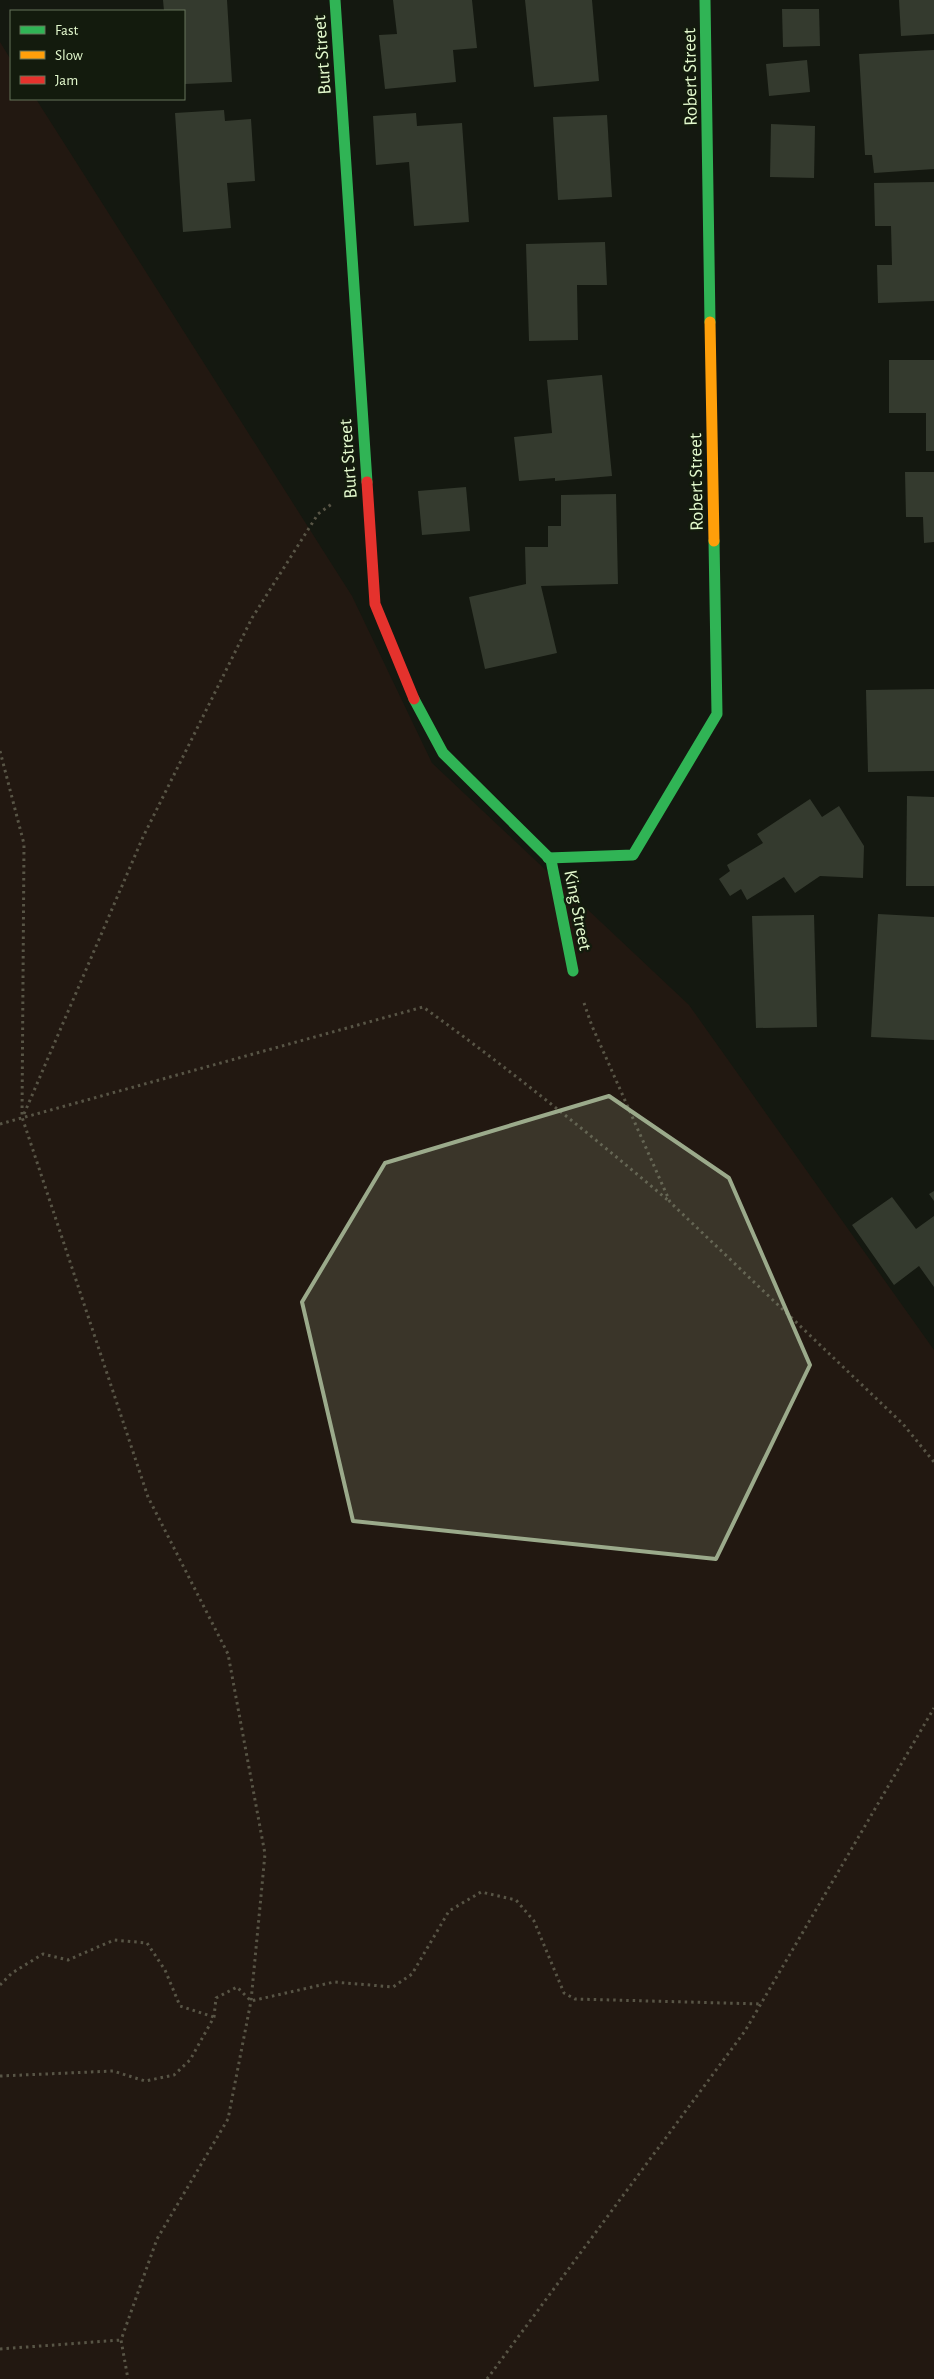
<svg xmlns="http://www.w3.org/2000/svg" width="934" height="2379" font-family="'Alegreya Sans',sans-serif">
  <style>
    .green { fill: #221811 }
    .building { fill: #343a2e }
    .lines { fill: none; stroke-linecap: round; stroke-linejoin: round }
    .path { stroke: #585546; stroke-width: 3; stroke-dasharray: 2.5 4; stroke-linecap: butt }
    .fast { stroke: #30b455; stroke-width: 11 }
    .slow { stroke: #ff9f0a; stroke-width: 11 }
    .jam { stroke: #e5322d; stroke-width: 11 }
    .marked { fill: #9baa8b; fill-opacity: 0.2; stroke: #9baa8b; stroke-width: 4; stroke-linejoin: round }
    .labels { text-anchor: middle; stroke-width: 5; stroke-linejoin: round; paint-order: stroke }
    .street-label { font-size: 19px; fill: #e3f9cd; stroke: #131b0d }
  </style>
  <rect width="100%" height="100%" fill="#141810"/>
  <path class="green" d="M 0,42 L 11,60 L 11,99 L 36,99 L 352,596 L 432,763 L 689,1005 L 934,1350 L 934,2379 L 0,2379 Z"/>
  <g class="building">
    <path d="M 163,0 L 227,0 L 232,82 L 185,84 L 184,11 L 164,11 Z"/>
    <path d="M 393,0 L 472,0 L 477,48 L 453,50 L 456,82 L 385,89 L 379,35 L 397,34 Z"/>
    <path d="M 525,0 L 592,0 L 599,81 L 534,87 Z"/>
    <path d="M 899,0 L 934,0 L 934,34 L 901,36 Z"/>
    <path d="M 782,9 L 819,9 L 820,46 L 783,47 Z"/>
    <path d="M 934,50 L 934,169 L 874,173 L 872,155 L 865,155 L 859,54 Z"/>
    <path d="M 807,60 L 810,92 L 769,96 L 766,64 Z"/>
    <path d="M 224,110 L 225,121 L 251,119 L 255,181 L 227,183 L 231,228 L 183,232 L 175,113 Z"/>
    <path d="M 416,113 L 417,126 L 462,123 L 469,222 L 414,226 L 409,162 L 376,165 L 373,116 Z"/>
    <path d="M 607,115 L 612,197 L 558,200 L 553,117 Z"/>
    <path d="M 771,124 L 815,126 L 814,178 L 770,177 Z"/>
    <path d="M 934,182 L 934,301 L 878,303 L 877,265 L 892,265 L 891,226 L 875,226 L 874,183 Z"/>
    <path d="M 605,242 L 607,285 L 577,285 L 578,340 L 529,341 L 526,244 Z"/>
    <path d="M 889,360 L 934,360 L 934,451 L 926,451 L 926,413 L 889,413 Z"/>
    <path d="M 602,375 L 612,476 L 555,481 L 555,478 L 519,481 L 514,437 L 552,433 L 547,380 Z"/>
    <path d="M 905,472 L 934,472 L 934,542 L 924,543 L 923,517 L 906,517 Z"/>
    <path d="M 466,487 L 470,531 L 422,535 L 418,491 Z"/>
    <path d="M 616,494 L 618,584 L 541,586 L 557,653 L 485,669 L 469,597 L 526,584 L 525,547 L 548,547 L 548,526 L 561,526 L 561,495 Z"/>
    <path d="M 934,689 L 934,771 L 868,772 L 866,690 Z"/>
    <path d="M 907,796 L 934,797 L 934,886 L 906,886 Z"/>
    <path d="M 810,799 L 822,817 L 839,806 L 864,846 L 863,878 L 820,876 L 795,893 L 784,877 L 747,900 L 741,889 L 730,896 L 719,879 L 730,871 L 727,865 L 763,843 L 757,834 Z"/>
    <path d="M 878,914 L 934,917 L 934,1040 L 871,1037 Z"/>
    <path d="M 814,915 L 817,1027 L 756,1028 L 752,916 Z"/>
    <path d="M 934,1191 L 934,1201 L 929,1194 Z"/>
    <path d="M 892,1197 L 916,1229 L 934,1216 L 934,1287 L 919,1266 L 894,1285 L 852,1225 Z"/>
  </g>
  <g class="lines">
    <g class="path">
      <path d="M 0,751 L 24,844 L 22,1117 L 148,1497 L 228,1654 L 265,1854 L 251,2001 L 228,2119 L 157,2239 L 121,2340 L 128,2379"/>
      <path d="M 584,1003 L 592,1026 L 670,1202 L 903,1424 L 934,1462"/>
      <path d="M 24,1114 L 143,837 L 252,618 L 318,514 L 333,503"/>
      <path d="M 0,1124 L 423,1007 C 508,1068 590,1134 670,1202"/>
      <path d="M 0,1985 L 12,1973 L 43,1954 L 68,1960 L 114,1940 L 147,1943 L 165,1970 L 180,2006 L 214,2017"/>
      <path d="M 0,2076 L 113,2071 L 145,2081 L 174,2075 L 190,2060 L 214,2017 L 216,1998 L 237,1987 L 251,2001 L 334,1982 L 393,1987 L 412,1974 L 449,1911 L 481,1892 L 516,1900 L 534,1921 L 564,1993 L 575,1999 L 761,2004"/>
      <path d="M 0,2349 L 121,2340"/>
      <path d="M 487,2379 L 745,2031 L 934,1708"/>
    </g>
    <g class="fast">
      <path d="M 335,0 L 367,482"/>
      <path d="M 705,0 L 710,322"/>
      <path d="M 414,699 L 443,753 L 551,860 L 573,971"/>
      <path d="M 548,858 L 633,855 L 717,714 L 714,541"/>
    </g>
    <path class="slow" d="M 710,322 L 714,541"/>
    <path class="jam" d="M 367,482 L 375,604 L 414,699"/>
  </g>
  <path class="marked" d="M 609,1096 L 729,1178 L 810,1365 L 716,1559 L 353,1521 L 302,1302 L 385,1163 Z"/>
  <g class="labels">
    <g class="street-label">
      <text transform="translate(321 55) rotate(-94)" y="7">Burt Street</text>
      <text transform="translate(689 77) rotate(-91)" y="7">Robert Street</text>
      <text transform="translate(347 459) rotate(-94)" y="7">Burt Street</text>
      <text transform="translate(695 482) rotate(-91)" y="7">Robert Street</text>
      <text transform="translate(579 910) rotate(79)" y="7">King Street</text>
    </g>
  </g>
  <rect x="10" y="10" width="175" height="90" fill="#131b0d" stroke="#66745a"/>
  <rect x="20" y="26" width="25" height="8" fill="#30b455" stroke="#66745a"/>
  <text x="55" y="35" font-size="15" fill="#e3f9cd">Fast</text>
  <rect x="20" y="51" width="25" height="8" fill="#ff9f0a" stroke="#66745a"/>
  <text x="55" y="60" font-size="15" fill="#e3f9cd">Slow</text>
  <rect x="20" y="76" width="25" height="8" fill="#e5322d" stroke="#66745a"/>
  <text x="55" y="85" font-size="15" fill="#e3f9cd">Jam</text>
</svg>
